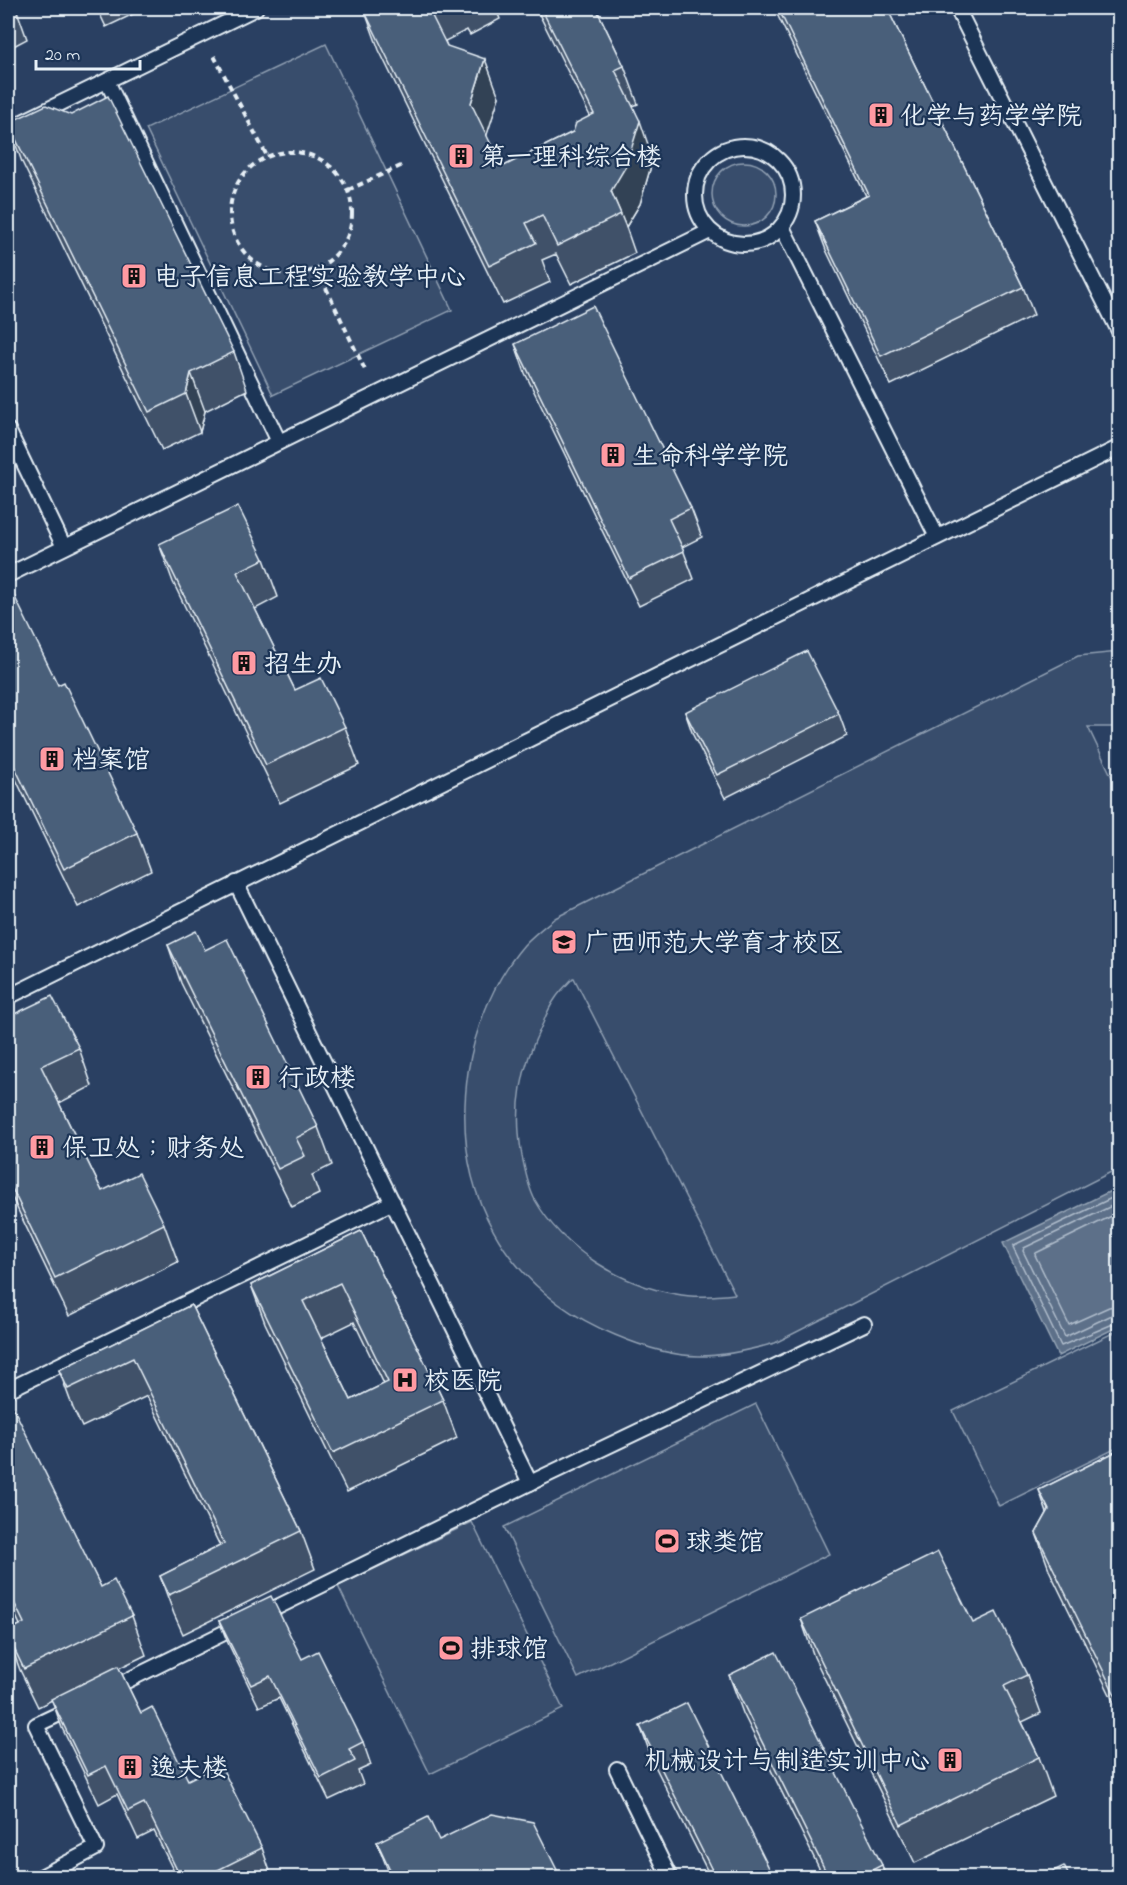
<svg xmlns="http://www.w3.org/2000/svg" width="1127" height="1885" font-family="'Indie Flower','LXGW WenKai TC',sans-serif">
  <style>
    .built { fill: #2a4162 }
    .green { fill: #374d6c; stroke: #909fb2; stroke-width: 1.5; fill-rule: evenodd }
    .water { fill: #5d7089; stroke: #95a4b5; stroke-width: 1.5 }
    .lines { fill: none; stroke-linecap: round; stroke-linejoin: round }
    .shore { stroke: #b0bdcc; stroke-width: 1.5 }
    .service-casing { stroke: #e8f1f8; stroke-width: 18 }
    .path { stroke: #e8f1f8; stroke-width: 4; stroke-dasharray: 6 4.5; stroke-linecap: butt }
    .service { stroke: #1d3557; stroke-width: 14 }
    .wall { fill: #3f5169; stroke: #e8f1f8; stroke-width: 1.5; fill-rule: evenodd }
    .shaded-wall { fill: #334255; stroke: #e8f1f8; stroke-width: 1.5 }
    .building { fill: #495e7a; stroke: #e8f1f8; stroke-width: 1.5; fill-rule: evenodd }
    .labels { text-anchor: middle; stroke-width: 4.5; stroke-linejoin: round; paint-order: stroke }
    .poi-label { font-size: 26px; fill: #e8f1f8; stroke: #1d3557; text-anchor: start }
  </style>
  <rect width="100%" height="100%" fill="#1d3557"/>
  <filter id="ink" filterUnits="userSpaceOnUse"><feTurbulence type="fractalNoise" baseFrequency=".0167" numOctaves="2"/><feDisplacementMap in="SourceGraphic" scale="12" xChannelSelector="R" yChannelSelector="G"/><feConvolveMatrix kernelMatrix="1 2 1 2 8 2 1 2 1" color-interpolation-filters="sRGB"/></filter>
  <g filter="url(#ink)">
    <rect class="built" x="8" y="8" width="1111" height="1869"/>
    <g class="green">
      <path d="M 326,44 L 452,310 L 273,395 L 146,129 Z"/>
      <circle cx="744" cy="194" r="32"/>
      <path d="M 1119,652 L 1119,727 L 1088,727 L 1119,792 L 1119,1168 L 775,1343 C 750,1350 724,1356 699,1356 C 670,1356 641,1346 615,1335 C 504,1289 451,1191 468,1072 C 475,1027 494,980 524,945 C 533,935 545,926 555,918 L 1078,656 ZM 573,978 L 574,978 L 735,1294 C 715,1296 695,1298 676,1294 C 621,1285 563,1249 535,1200 C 528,1187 525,1170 522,1156 C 513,1107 521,1068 543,1023 C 546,1015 550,1006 555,999 C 560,991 567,985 573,978 Z"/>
      <path d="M 1119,1330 L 1119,1447 L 999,1506 L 953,1411 Z"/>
      <path d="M 756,1404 L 829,1554 L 578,1678 L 504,1527 Z"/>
      <path d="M 472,1522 L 563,1709 L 430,1774 L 338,1586 Z"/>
    </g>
    <path class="water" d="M 1119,1187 L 1119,1326 L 1058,1356 L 1003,1243 Z"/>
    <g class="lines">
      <g class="shore">
        <path d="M 1120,1194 L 1014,1245 L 1013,1247 L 1061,1346 L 1120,1321"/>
        <path d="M 1120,1202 L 1024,1248 L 1023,1251 L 1065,1337 L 1112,1315 L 1120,1314"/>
        <path d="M 1120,1212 L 1036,1253 L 1035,1255 L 1069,1325 L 1109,1307 L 1120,1305"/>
      </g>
      <g class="service-casing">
        <g id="service">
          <path d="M 957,8 L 1120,333"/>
          <path d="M 107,81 L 279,442"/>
          <path d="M 8,129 L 256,8"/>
          <circle cx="744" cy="195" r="49"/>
          <path d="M 782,227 L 937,537"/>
          <path d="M 8,430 L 64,547"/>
          <path d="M 8,575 L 710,231"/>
          <path d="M 236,883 L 530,1483"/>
          <path d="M 8,997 L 1120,447"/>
          <path d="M 8,1390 L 393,1202"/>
          <path d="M 261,1615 L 530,1483 L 864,1324"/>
          <path d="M 110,1689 L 238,1626"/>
          <path d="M 617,1769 L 670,1878"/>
          <path d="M 39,1878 L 96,1848 L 36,1725 L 74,1707"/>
        </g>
      </g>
      <g class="path">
        <path d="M 214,56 L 267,156"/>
        <circle cx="291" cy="213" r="61"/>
        <path d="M 348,190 L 405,164"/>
        <path d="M 317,269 L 366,372"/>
      </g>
      <use href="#service" class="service"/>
    </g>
    <g class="wall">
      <path d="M 8,8 L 16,8 L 27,39 L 8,49 Z"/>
      <path d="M 97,8 L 146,8 L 106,27 Z"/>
      <path d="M 374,8 L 511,8 L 498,14 L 500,19 L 470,35 L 467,30 L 445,41 L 447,46 L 499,97 L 486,136 L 502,167 L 573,132 L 590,116 L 536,8 L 596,8 L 624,66 L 638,104 L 633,106 L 653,159 L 640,204 L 626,227 L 635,253 L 571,284 L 556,254 L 542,260 L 550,282 L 503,304 L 379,50 L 365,12 Z"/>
      <path d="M 774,8 L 887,8 L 1023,287 L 1034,315 L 891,385 L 826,250 L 815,221 L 866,196 Z"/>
      <path d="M 8,123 L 234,352 L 247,390 L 205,411 L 200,432 L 162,450 L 22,162 Z"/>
      <path d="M 515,344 L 691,508 L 702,537 L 682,547 L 694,579 L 639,606 L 525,373 Z"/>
      <path d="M 159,544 L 264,559 L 278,597 L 255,609 L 295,690 L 345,727 L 359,765 L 280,803 L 173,582 Z"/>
      <path d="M 58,685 L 137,833 L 151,871 L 78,907 L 8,763 L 8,753 Z"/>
      <path d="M 685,712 L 839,714 L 847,736 L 725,798 L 693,735 Z"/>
      <path d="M 168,945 L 205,950 L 318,1127 L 332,1165 L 312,1175 L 319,1194 L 292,1207 L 181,983 Z"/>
      <path d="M 8,1017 L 79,1048 L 92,1086 L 59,1103 L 102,1191 L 164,1224 L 178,1262 L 69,1316 L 8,1189 Z"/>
      <path d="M 361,1231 L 443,1400 L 457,1438 L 347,1492 L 265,1323 L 251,1285 ZM 354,1322 L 384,1384 L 351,1400 L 321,1338 Z"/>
      <path d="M 191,1305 L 301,1531 L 315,1569 L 183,1634 L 174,1614 L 160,1576 L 220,1546 L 147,1396 L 82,1427 L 73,1408 L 59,1370 Z"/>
      <path d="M 8,1409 L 101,1587 L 132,1616 L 146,1655 L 119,1668 L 141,1713 L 188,1780 L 262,1848 L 272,1877 L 270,1878 L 177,1878 L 154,1831 L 138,1839 L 117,1794 L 99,1804 L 62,1728 L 52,1700 L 38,1707 L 20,1670 L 8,1637 L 8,1631 L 20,1625 L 8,1599 Z"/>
      <path d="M 1119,1450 L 1119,1713 L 1050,1572 L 1036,1533 L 1047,1513 L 1039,1490 Z"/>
      <path d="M 801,1619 L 973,1623 L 1027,1675 L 1041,1713 L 1022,1722 L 1039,1757 L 1053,1796 L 915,1863 L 814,1657 Z"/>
      <path d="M 219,1621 L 302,1659 L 363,1742 L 371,1765 L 358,1771 L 363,1784 L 329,1800 L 279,1698 L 259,1707 L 228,1643 Z"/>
      <path d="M 729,1675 L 882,1865 L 886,1878 L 824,1878 L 743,1713 Z"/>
      <path d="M 640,1726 L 774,1878 L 711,1878 L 654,1764 Z"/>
      <path d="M 439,1840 L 561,1878 L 391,1878 L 377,1842 Z"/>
    </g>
    <g class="shaded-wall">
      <path d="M 485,59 L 499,97 L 485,141 L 471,103 Z"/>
      <path d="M 640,121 L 653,159 L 640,204 L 626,227 L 611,191 Z"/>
      <path d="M 191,373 L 205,411 L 200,432 L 186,394 Z"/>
    </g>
    <g class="building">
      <path d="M 375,8 L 428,8 L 447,46 L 485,59 L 471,103 L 502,167 L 573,132 L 576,123 L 594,114 L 541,8 L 596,8 L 624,66 L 615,70 L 640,121 L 626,166 L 611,191 L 621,214 L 557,246 L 542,215 L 526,223 L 536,243 L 489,266 L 365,12 Z"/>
      <path d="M 778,8 L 887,8 L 1023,287 L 881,356 L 815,221 L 869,195 Z"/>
      <path d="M 108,96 L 234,352 L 191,373 L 186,394 L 149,412 L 8,123 L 46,105 L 71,115 Z"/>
      <path d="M 593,306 L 691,508 L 669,519 L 684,551 L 629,578 L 515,344 Z"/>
      <path d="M 238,506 L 264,559 L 237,572 L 295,690 L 321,678 L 345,727 L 266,765 L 159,544 Z"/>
      <path d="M 8,583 L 58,685 L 64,682 L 137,833 L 64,869 L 8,753 Z"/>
      <path d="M 807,651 L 839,714 L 717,775 L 685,712 Z"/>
      <path d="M 196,931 L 205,950 L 227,939 L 318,1127 L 296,1138 L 305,1156 L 278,1169 L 168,945 Z"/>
      <path d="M 52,996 L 79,1048 L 41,1066 L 102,1191 L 139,1173 L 164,1224 L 55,1278 L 8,1180 L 8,1017 Z"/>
      <path d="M 361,1231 L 443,1400 L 333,1453 L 251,1285 ZM 340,1283 L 388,1382 L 351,1400 L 303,1301 Z"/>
      <path d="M 191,1305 L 301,1531 L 169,1595 L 160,1576 L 224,1544 L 133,1358 L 68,1389 L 59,1370 Z"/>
      <path d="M 13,1407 L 101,1587 L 114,1580 L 132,1616 L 24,1669 L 8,1636 L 8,1631 L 24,1623 L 8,1590 L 8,1409 Z"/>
      <path d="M 1119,1450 L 1119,1703 L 1036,1533 L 1049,1510 L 1039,1490 Z"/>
      <path d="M 938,1552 L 973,1623 L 996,1612 L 1027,1675 L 1004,1686 L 1039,1757 L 901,1825 L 801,1619 Z"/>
      <path d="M 271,1596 L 302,1659 L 318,1651 L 363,1742 L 349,1749 L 355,1761 L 321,1778 L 270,1676 L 251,1685 L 219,1621 Z"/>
      <path d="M 776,1652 L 882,1865 L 857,1878 L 829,1878 L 729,1675 Z"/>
      <path d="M 118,1666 L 141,1713 L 152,1707 L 188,1780 L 220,1764 L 262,1848 L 202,1878 L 181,1878 L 144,1803 L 128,1811 L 106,1766 L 88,1775 L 51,1699 Z"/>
      <path d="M 687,1703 L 774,1878 L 716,1878 L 640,1726 Z"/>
      <path d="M 492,1814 L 533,1822 L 561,1878 L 394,1878 L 377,1842 L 428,1817 L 439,1840 Z"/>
      <path d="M 1064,1866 L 1070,1878 L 1039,1878 Z"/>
    </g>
  </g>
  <defs>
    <g id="building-square" transform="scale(1.35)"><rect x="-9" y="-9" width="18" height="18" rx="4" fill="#ff9aa2" stroke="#1d3557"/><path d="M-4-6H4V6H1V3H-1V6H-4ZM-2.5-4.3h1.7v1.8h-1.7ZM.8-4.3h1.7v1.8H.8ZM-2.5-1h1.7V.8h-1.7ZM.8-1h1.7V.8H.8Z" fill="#111"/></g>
    <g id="university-square" transform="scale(1.35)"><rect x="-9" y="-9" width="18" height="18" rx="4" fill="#ff9aa2" stroke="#1d3557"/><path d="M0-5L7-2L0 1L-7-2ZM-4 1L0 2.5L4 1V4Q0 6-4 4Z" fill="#111"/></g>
    <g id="hospital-square" transform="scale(1.35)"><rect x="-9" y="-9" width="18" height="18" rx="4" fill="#ff9aa2" stroke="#1d3557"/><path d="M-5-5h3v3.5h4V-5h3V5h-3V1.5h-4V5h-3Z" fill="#111"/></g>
    <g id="stadium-square" transform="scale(1.35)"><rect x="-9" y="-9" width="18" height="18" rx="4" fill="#ff9aa2" stroke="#1d3557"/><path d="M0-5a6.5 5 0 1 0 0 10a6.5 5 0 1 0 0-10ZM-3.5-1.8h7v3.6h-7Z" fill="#111"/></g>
  </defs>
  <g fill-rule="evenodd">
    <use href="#building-square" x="881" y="115"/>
    <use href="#building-square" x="461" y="156"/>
    <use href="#building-square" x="134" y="276"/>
    <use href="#building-square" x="613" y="455"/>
    <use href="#building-square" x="244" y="663"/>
    <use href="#building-square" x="52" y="759"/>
    <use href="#university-square" x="564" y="942"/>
    <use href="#building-square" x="258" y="1077"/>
    <use href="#building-square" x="42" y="1147"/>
    <use href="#hospital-square" x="405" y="1380"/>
    <use href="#stadium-square" x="667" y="1541"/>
    <use href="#stadium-square" x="451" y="1648"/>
    <use href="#building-square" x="950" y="1760"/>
    <use href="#building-square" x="130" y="1767"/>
  </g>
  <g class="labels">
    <g class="poi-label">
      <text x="900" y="124">化学与药学学院</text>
      <text x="480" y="165">第一理科综合楼</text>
      <text x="154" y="285">电子信息工程实验教学中心</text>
      <text x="632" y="464">生命科学学院</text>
      <text x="264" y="672">招生办</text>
      <text x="72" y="768">档案馆</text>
      <text x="584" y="951">广西师范大学育才校区</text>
      <text x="278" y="1086">行政楼</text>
      <text x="62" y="1156">保卫处；财务处</text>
      <text x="424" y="1389">校医院</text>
      <text x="686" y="1550">球类馆</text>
      <text x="470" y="1657">排球馆</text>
      <text x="930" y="1769" text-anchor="end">机械设计与制造实训中心</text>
      <text x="150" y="1776">逸夫楼</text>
    </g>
  </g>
  <rect width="1127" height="1885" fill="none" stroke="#1d3557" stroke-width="30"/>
  <rect x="15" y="15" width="1097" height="1855" fill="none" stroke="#e8f1f8" stroke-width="2" filter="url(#ink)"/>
  <path d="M36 60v9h104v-9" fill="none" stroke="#e8f1f8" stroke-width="3"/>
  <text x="45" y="60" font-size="18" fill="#e8f1f8" stroke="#1d3557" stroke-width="4.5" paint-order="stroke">20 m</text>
</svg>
